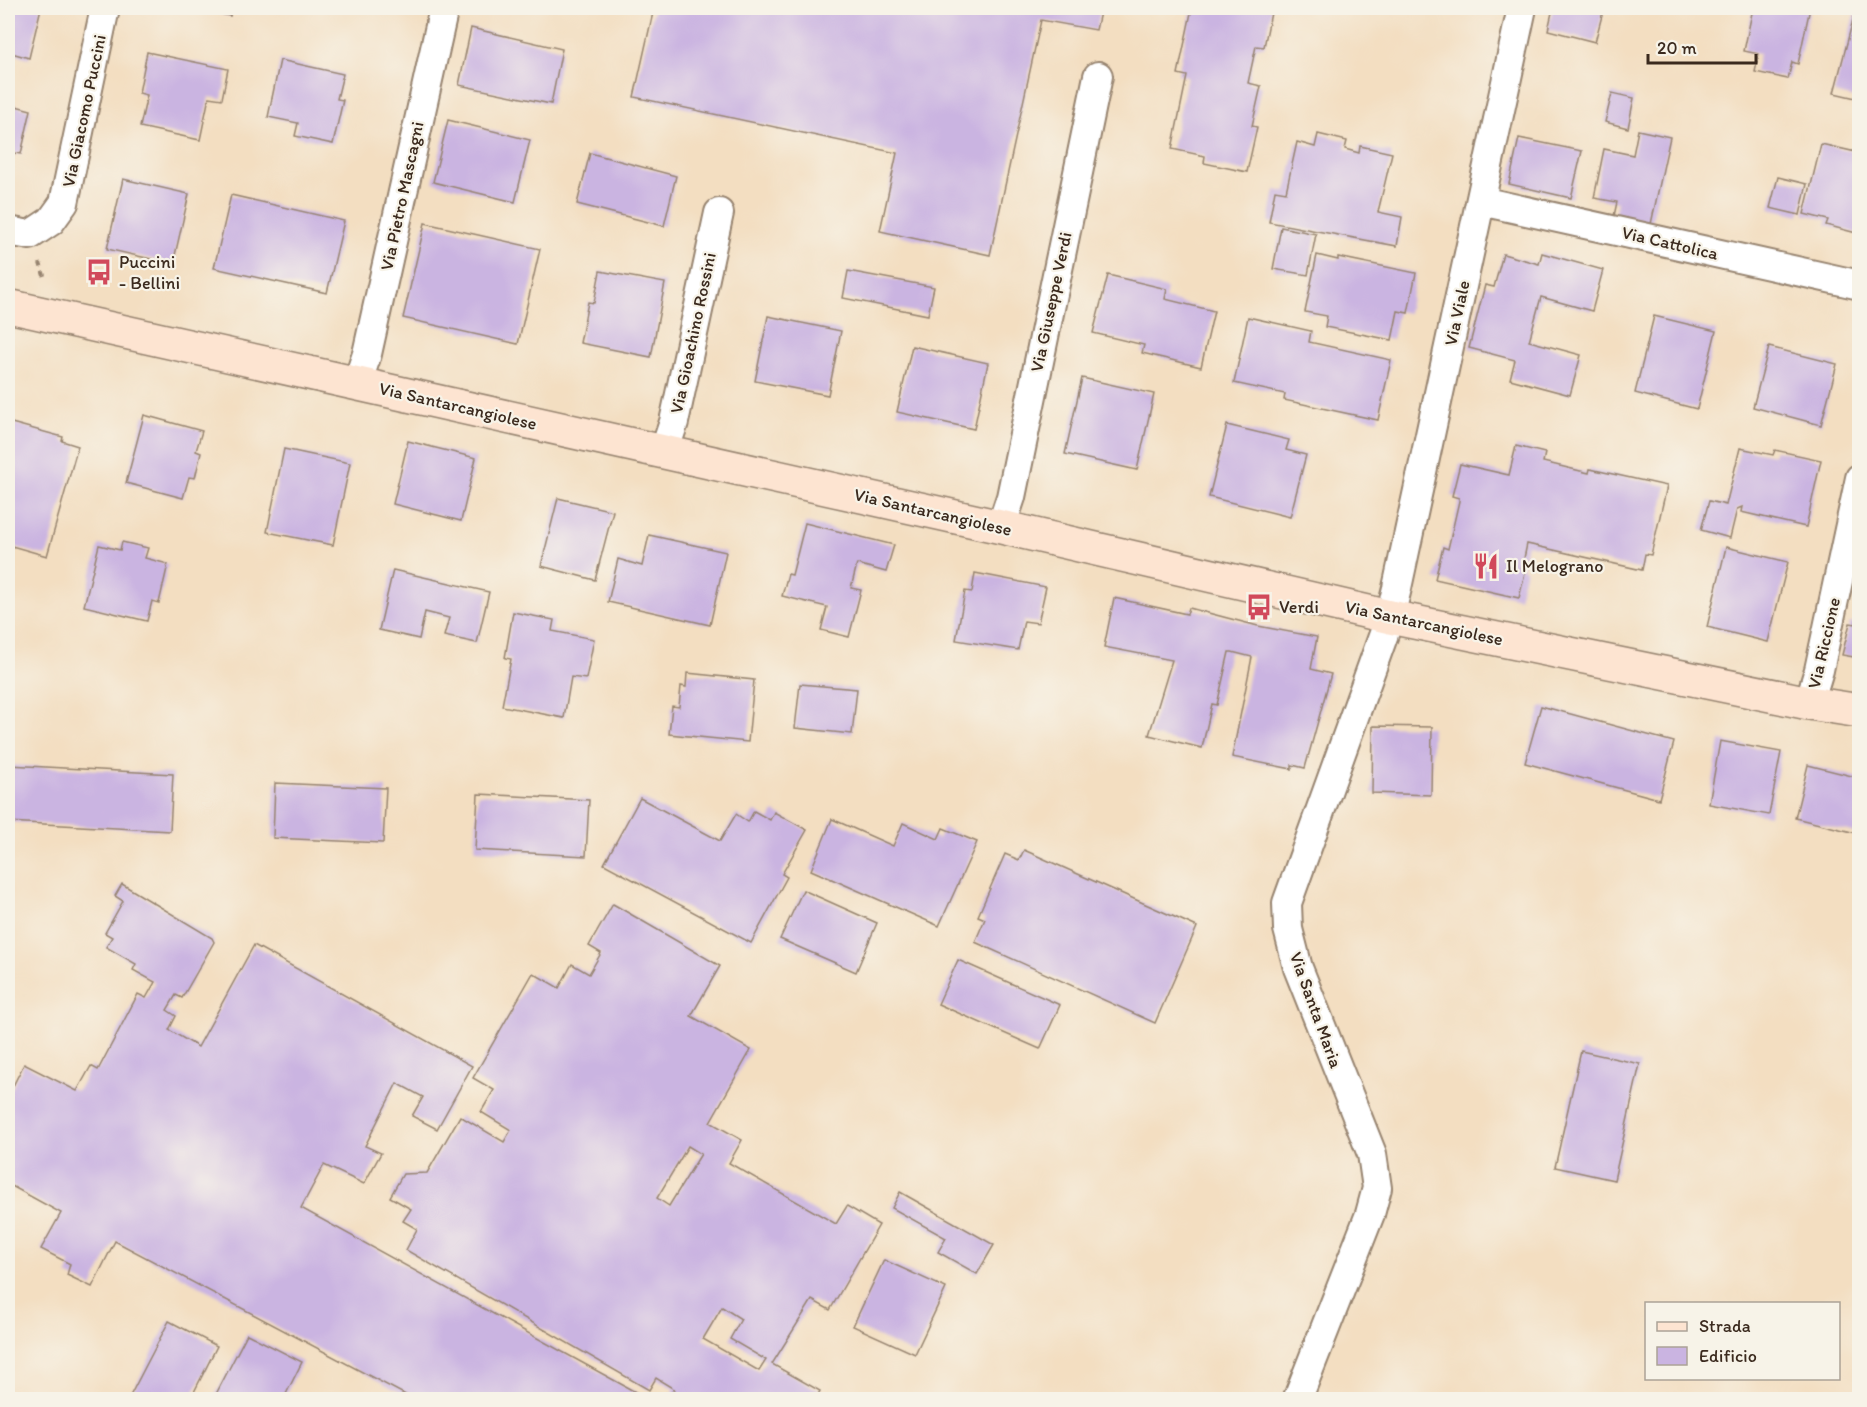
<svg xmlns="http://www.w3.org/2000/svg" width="1867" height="1407" font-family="Itim,sans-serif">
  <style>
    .building { fill: #cab4e1; fill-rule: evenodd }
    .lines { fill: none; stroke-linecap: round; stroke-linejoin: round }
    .minor-casing { stroke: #978470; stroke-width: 32 }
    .secondary-casing { stroke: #978470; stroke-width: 36 }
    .path { stroke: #978470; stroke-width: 4; stroke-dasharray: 4.5 4.5; stroke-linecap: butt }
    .minor { stroke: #fff; stroke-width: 28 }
    .secondary { stroke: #fde4d1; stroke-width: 33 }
    .labels { text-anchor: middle; stroke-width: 4.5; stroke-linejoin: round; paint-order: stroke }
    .street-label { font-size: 18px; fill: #3b2a1e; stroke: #f7f3e8 }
    .poi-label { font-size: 18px; fill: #3b2a1e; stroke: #f7f3e8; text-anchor: start }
  </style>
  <rect width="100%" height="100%" fill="#f7f3e8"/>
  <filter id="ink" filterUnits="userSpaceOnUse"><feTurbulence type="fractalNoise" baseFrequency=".0167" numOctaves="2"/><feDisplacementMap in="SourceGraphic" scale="12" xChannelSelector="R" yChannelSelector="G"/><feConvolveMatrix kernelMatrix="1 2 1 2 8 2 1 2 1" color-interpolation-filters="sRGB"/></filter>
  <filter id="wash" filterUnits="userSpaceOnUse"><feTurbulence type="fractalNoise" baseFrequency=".008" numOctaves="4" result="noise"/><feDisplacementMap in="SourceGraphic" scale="24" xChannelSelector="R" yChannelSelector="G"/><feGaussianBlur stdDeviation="1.35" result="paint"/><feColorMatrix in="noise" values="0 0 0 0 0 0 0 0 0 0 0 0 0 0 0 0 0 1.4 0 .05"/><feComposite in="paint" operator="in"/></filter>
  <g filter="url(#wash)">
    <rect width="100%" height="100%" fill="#f3dec1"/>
    <g id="blocks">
      <g class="building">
        <path d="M 8,8 L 41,8 L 29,58 L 8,52 Z"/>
        <path d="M 195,8 L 232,8 L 230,16 Z"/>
        <path d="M 654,8 L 1101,8 L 1096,30 L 1041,20 L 990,255 L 880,231 L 897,153 L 634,97 Z"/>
        <path d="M 1192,8 L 1272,8 L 1264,47 L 1256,46 L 1248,83 L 1261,86 L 1252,126 L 1257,127 L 1247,172 L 1204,163 L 1205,156 L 1172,149 L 1187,76 L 1178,74 Z"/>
        <path d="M 1553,8 L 1604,8 L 1595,42 L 1548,30 Z"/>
        <path d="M 1753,8 L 1810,8 L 1798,64 L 1792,62 L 1788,79 L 1755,72 L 1759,54 L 1744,51 Z"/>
        <path d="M 1856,8 L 1860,8 L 1860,99 L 1834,93 Z"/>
        <path d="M 471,28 L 562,49 L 551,104 L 459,85 Z"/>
        <path d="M 147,52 L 228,69 L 222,99 L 209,97 L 200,140 L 140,127 L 147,95 L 139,93 Z"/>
        <path d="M 280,60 L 343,74 L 337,99 L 343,100 L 333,144 L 295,136 L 298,123 L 268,117 Z"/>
        <path d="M 1612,93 L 1634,98 L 1628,128 L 1605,122 Z"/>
        <path d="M 8,104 L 31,110 L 21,154 L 14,153 L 10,169 L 8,168 Z"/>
        <path d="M 448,120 L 530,140 L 515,202 L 433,182 Z"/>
        <path d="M 1638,130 L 1670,137 L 1651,224 L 1614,216 L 1617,202 L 1594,198 L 1604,149 L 1633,155 Z"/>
        <path d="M 1318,134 L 1347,141 L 1345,149 L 1359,153 L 1360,146 L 1392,153 L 1378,212 L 1402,217 L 1397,246 L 1269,222 L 1275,190 L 1286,192 L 1297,142 L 1315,147 Z"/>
        <path d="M 1519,138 L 1582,151 L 1571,198 L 1509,184 Z"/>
        <path d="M 1821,144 L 1856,152 L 1857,147 L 1860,147 L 1860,234 L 1826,225 L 1828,220 L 1804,214 Z"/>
        <path d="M 590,153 L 676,176 L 664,226 L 577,204 Z"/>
        <path d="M 1778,177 L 1807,184 L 1800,215 L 1770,208 Z"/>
        <path d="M 123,179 L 189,194 L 173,264 L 107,249 Z"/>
        <path d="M 231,195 L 344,221 L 327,293 L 214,268 Z"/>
        <path d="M 425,223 L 540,249 L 518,344 L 403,318 Z"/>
        <path d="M 1281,227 L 1316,234 L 1308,275 L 1273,269 Z"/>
        <path d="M 1542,253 L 1603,270 L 1592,311 L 1541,297 L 1529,341 L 1581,355 L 1570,395 L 1510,379 L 1515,360 L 1469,348 L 1485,285 L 1494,287 L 1503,254 L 1539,264 Z"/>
        <path d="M 1317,255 L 1338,260 L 1338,257 L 1416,273 L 1408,313 L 1398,311 L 1392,340 L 1325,327 L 1327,316 L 1305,312 Z"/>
        <path d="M 600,271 L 665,283 L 651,357 L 580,343 L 588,302 L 594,303 Z"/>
        <path d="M 848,271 L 934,287 L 928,315 L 843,298 Z"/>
        <path d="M 1108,275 L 1167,289 L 1165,299 L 1214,311 L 1201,367 L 1142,353 L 1144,345 L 1093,333 Z"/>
        <path d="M 768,316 L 841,331 L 828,395 L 755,381 Z"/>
        <path d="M 1654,316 L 1716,331 L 1697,409 L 1635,393 Z"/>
        <path d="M 1248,317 L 1311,331 L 1309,342 L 1391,360 L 1378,420 L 1284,400 L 1285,394 L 1234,383 Z"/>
        <path d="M 912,346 L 988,363 L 974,429 L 897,412 Z"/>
        <path d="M 1769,347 L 1837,364 L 1821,425 L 1753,407 Z"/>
        <path d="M 1082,378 L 1154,394 L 1137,470 L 1065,454 Z"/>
        <path d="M 144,415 L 202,431 L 196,451 L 201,453 L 195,478 L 189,477 L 183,498 L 126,483 Z"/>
        <path d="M 8,422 L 63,437 L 62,441 L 78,446 L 47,556 L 8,545 Z"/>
        <path d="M 1227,425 L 1289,440 L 1286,450 L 1306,455 L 1290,517 L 1209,497 Z"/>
        <path d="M 408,441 L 476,458 L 461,521 L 393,504 Z"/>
        <path d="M 1516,446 L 1545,453 L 1543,462 L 1589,473 L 1590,469 L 1667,486 L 1651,555 L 1645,554 L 1642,570 L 1527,544 L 1522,568 L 1526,569 L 1519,598 L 1435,579 L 1443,547 L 1448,549 L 1459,501 L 1459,498 L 1452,496 L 1460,464 L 1509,475 Z"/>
        <path d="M 1740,448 L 1773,455 L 1775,450 L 1821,460 L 1806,527 L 1741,512 L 1742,507 L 1737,509 L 1730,538 L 1701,530 L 1709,501 L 1726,505 Z"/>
        <path d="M 284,449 L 350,463 L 333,545 L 267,532 Z"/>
        <path d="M 558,498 L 613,511 L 595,580 L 541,566 Z"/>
        <path d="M 805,523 L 894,545 L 886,572 L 857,564 L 851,588 L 861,590 L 849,637 L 821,630 L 827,607 L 782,596 L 788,574 L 792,575 Z"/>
        <path d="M 649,535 L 726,552 L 710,625 L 608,602 L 618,559 L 642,566 Z"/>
        <path d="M 122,542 L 148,548 L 145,558 L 168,564 L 159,603 L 152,601 L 147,621 L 84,606 L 99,545 L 120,550 Z"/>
        <path d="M 1726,547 L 1788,562 L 1768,642 L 1707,627 Z"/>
        <path d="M 393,570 L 489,592 L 477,643 L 444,636 L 449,618 L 425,612 L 419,639 L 379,630 Z"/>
        <path d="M 975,573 L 1046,587 L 1038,623 L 1024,621 L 1018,650 L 956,640 L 965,591 L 972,592 Z"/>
        <path d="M 1114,598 L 1187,614 L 1189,608 L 1258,626 L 1317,637 L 1311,669 L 1331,674 L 1305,768 L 1292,765 L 1292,769 L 1232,757 L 1252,657 L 1232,652 L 1229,652 L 1217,705 L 1212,704 L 1202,748 L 1149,735 L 1172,660 L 1104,647 Z"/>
        <path d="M 513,612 L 554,620 L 552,631 L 594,639 L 586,679 L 571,677 L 564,718 L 502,706 L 511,659 L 505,658 Z"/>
        <path d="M 1858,613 L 1860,613 L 1860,658 L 1842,655 L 1850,623 L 1856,624 Z"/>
        <path d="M 687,673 L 754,680 L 748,742 L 669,734 L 672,706 L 679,707 L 681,686 L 686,687 Z"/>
        <path d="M 800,684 L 857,689 L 852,734 L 795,728 Z"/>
        <path d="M 1541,706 L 1674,742 L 1659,799 L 1525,763 Z"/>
        <path d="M 1373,726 L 1432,727 L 1431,795 L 1372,793 Z"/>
        <path d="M 1720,741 L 1781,752 L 1769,815 L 1709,804 Z"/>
        <path d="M 9,765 L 173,774 L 170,831 L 8,822 Z"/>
        <path d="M 1808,765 L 1860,778 L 1860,834 L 1795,818 Z"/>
        <path d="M 275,783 L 386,788 L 383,843 L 273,838 Z"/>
        <path d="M 478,794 L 589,800 L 586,856 L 475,850 Z"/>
        <path d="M 640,798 L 720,841 L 736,814 L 748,822 L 754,811 L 770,820 L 774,812 L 807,830 L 782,874 L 787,877 L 751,943 L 604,864 Z"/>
        <path d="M 832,819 L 893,846 L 903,823 L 938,839 L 943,828 L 977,842 L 939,926 L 811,870 Z"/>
        <path d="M 1024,850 L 1197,927 L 1155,1023 L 975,942 L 985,919 L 978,916 L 1005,854 L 1019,860 Z"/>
        <path d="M 122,884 L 212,938 L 214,942 L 182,998 L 176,995 L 167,1010 L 176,1016 L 169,1030 L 198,1047 L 254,945 L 472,1066 L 437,1129 L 412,1116 L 423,1097 L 397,1083 L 365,1146 L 381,1153 L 364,1184 L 324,1165 L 301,1208 L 650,1400 L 415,1400 L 115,1241 L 92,1287 L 67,1275 L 70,1264 L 41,1249 L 61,1213 L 8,1184 L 8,1096 L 24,1064 L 77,1091 L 91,1066 L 98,1070 L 138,994 L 146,998 L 155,982 L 133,970 L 136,964 L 106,947 L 112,937 L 105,933 L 123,901 L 115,896 Z"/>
        <path d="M 803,890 L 877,923 L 856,972 L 780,939 Z"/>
        <path d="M 613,904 L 720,966 L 691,1016 L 751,1050 L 710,1122 L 742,1140 L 729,1163 L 836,1224 L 847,1206 L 879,1225 L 830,1310 L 812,1300 L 772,1364 L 820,1391 L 815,1400 L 667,1400 L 674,1389 L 656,1378 L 649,1390 L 406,1250 L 417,1229 L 403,1221 L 411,1209 L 390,1197 L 403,1174 L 427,1173 L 460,1116 L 504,1142 L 511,1130 L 481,1112 L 494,1090 L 473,1078 L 533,973 L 559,988 L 572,964 L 589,974 L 601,953 L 589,946 ZM 688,1146 L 701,1154 L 669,1206 L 657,1198 ZM 722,1307 L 741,1319 L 730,1339 L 766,1360 L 759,1371 L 703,1339 Z"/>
        <path d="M 958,960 L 1060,1005 L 1040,1049 L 938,1004 Z"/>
        <path d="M 1581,1051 L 1640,1064 L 1614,1180 L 1555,1167 Z"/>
        <path d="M 900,1192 L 994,1245 L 977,1274 L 938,1252 L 946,1238 L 892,1208 Z"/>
        <path d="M 884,1260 L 946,1288 L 915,1354 L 853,1326 Z"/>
        <path d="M 169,1321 L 217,1346 L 190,1400 L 128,1400 Z"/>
        <path d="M 247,1334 L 302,1362 L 283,1400 L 213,1400 Z"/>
      </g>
    </g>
  </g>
  <g filter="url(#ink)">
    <use href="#blocks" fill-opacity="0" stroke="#978470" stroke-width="1.5"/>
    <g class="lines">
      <g class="minor-casing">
        <g id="minor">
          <path d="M 1481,201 L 1860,285"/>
          <path d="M 8,231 L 30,235 L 51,221 L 64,203 L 105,8"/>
          <path d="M 357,384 L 367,354 L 444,8"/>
          <path d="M 664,452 L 674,422 L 719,213"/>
          <path d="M 1001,527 L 1011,497 L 1098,76"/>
          <path d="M 1809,703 L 1819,670 L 1860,478"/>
          <path d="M 1297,1400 L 1370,1214 L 1377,1188 L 1372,1154 L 1298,968 L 1288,929 L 1287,903 L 1390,617 L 1397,588 L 1522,8"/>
        </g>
      </g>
      <g class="secondary-casing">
        <path id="secondary" d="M 8,306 L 1001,527 L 1390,617 L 1809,703 L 1860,711"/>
      </g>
      <path class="path" d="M 40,263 L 45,279"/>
      <use href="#minor" class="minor"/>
      <use href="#secondary" class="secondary"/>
    </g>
  </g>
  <defs>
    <g id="bus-bare" transform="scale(2.07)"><path d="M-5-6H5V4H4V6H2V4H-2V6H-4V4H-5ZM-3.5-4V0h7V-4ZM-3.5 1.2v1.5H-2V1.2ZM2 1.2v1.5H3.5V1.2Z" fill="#d1495b" stroke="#f7f3e8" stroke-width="2.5" paint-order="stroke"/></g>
    <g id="restaurant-bare" transform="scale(2.07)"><path d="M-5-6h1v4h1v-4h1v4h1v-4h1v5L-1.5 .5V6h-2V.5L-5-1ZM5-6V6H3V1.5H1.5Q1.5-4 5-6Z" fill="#d1495b" stroke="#f7f3e8" stroke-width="2.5" paint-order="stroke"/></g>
  </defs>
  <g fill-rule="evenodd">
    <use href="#bus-bare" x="99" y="272"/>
    <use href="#restaurant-bare" x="1486" y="566"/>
    <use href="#bus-bare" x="1259" y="607"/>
  </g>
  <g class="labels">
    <g class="street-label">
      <text transform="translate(84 111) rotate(-78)" y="6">Via Giacomo Puccini</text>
      <text transform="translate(402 196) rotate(-78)" y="6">Via Pietro Mascagni</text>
      <text transform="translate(1670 243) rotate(13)" y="6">Via Cattolica</text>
      <text transform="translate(1051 302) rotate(-78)" y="6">Via Giuseppe Verdi</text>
      <text transform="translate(1457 313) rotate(-78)" y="6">Via Viale</text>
      <text transform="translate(693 333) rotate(-78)" y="6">Via Gioachino Rossini</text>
      <text transform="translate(458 406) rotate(13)" y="6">Via Santarcangiolese</text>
      <text transform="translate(933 512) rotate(13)" y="6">Via Santarcangiolese</text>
      <text transform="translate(1424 623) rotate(12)" y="6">Via Santarcangiolese</text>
      <text transform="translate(1824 643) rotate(-77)" y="6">Via Riccione</text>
      <text transform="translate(1316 1010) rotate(70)" y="6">Via Santa Maria</text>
    </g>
    <g class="poi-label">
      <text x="119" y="268">Puccini<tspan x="119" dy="21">- Bellini</tspan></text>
      <text x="1506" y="572">Il Melograno</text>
      <text x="1279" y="613">Verdi</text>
    </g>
  </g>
  <rect width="1867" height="1407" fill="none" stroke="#f7f3e8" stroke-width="30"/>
  <rect x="1645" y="1302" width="195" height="78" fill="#f7f3e8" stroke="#aca397" stroke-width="1.5"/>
  <rect x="1657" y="1322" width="30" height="9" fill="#fde4d1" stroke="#aca397" stroke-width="1.5"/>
  <text x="1699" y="1332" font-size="18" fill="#3b2a1e">Strada</text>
  <rect x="1657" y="1347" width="30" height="18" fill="#cab4e1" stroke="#aca397" stroke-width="1.5"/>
  <text x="1699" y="1362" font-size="18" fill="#3b2a1e">Edificio</text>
  <path d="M1648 54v9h108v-9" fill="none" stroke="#3b2a1e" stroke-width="3"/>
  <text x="1657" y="54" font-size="18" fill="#3b2a1e" stroke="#f7f3e8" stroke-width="4.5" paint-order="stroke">20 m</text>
</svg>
